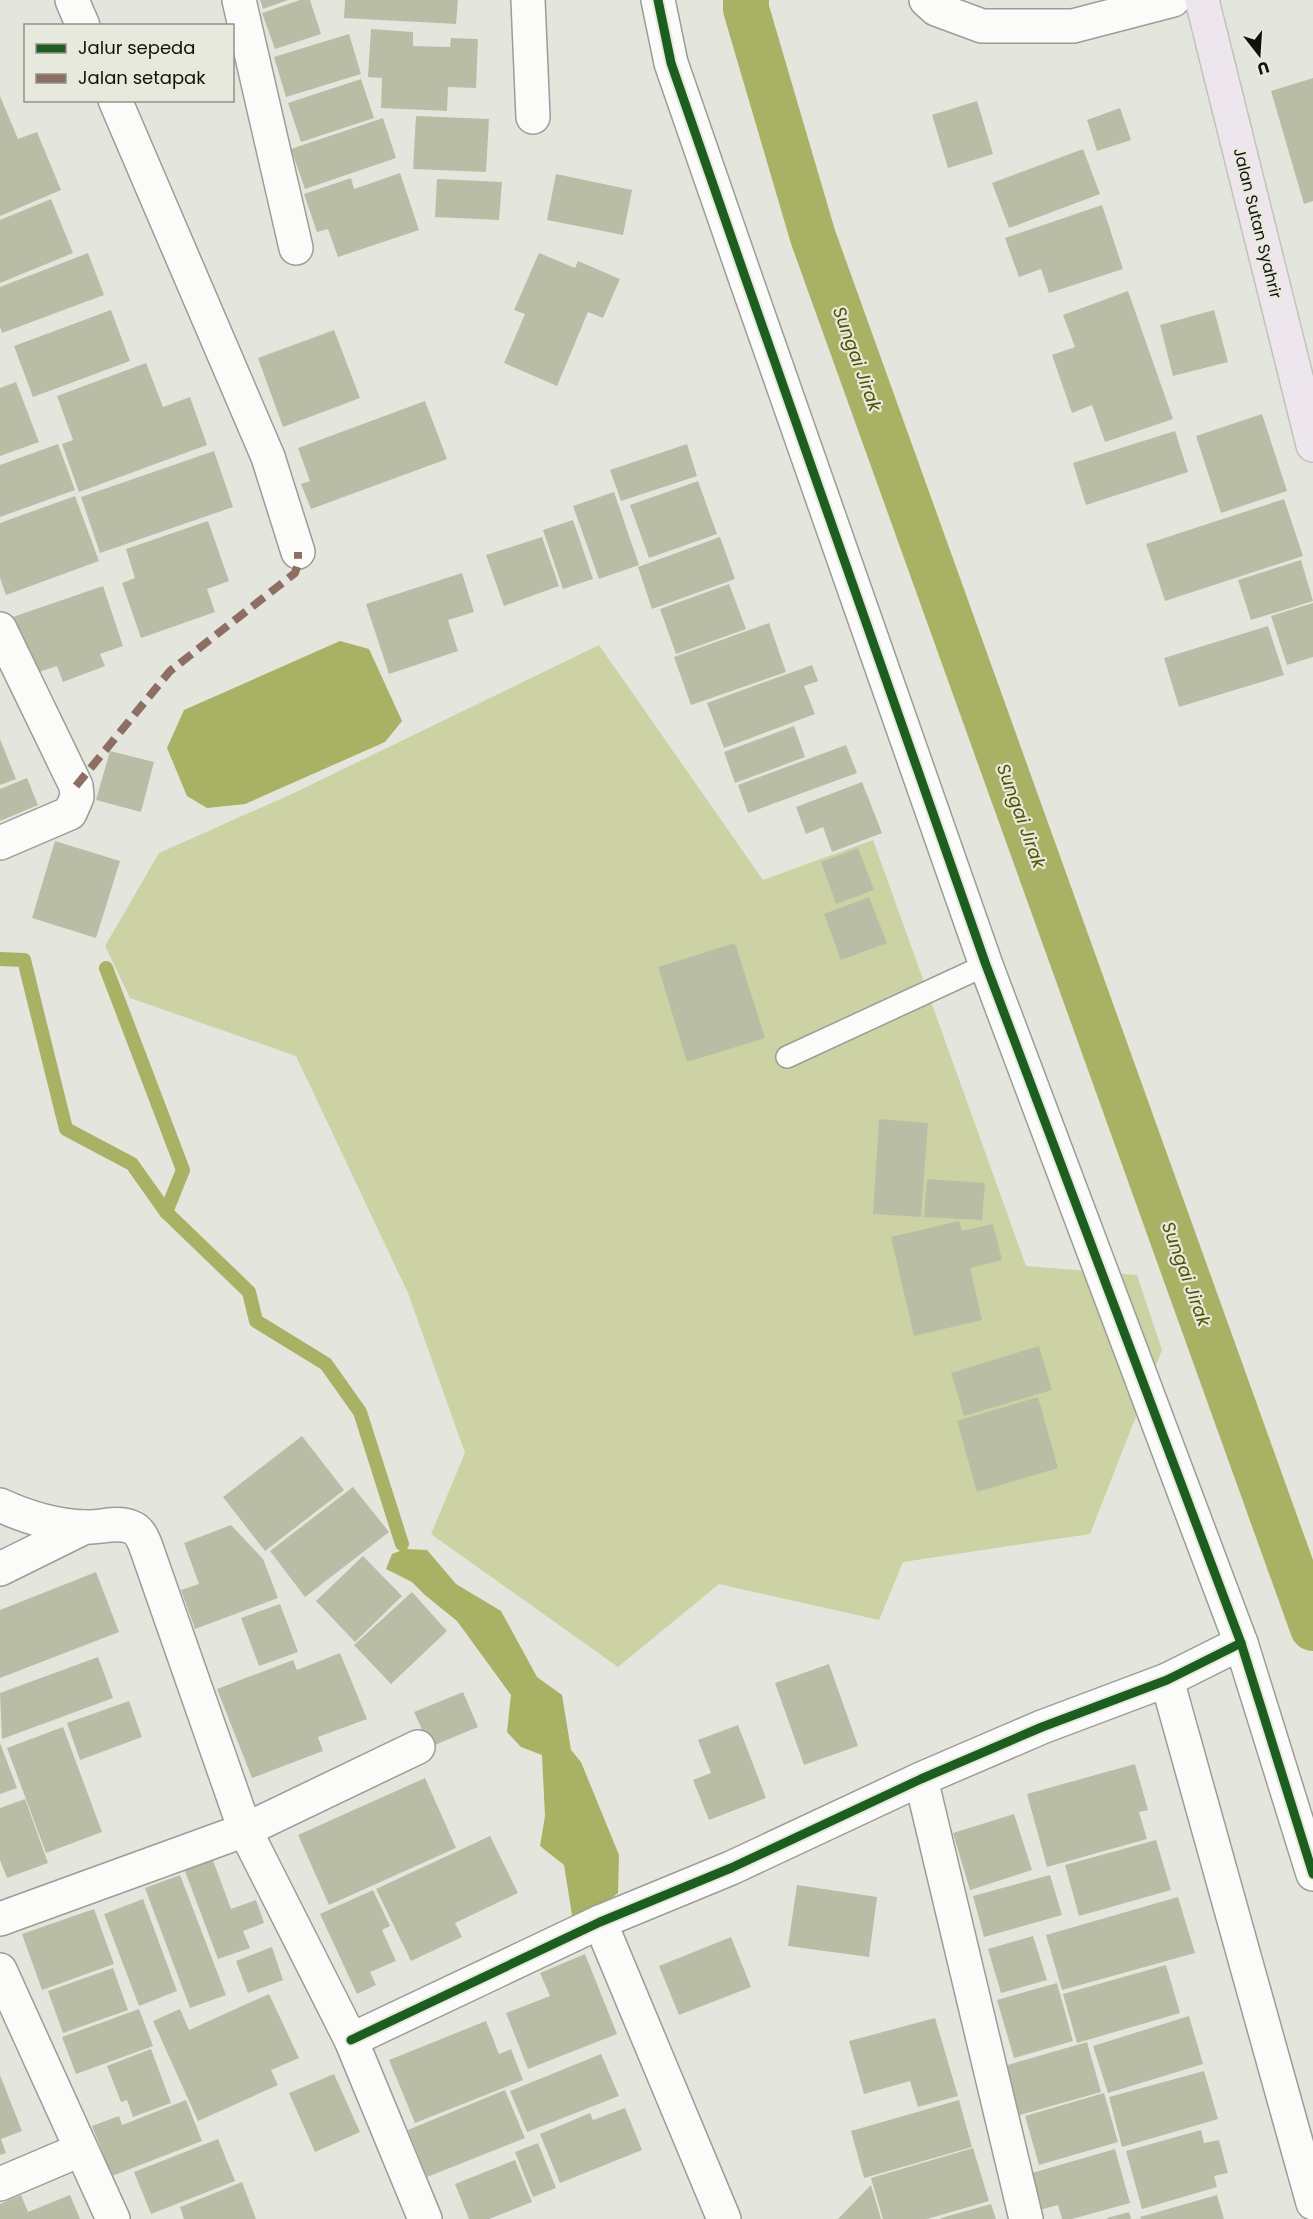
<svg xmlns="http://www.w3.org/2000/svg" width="1313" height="2219" font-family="Poppins,sans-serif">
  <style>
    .green { fill: #ccd2a3 }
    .water { fill: #a8b164 }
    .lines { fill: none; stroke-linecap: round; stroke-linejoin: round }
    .stream { stroke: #a8b164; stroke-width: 14 }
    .canal { stroke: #a8b164; stroke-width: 46 }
    .building { fill: #babda5 }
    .service-casing { stroke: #9b9d96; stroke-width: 24 }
    .minor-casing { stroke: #9b9d96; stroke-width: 36 }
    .primary-casing { stroke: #c1c2be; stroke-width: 36 }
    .service { stroke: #fbfbfa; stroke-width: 21 }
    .minor { stroke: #fbfbfa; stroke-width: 33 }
    .primary { stroke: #ede6ec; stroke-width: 33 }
    .quiet { stroke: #8d6e63; stroke-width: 8; stroke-dasharray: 15 8; stroke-linecap: butt }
    .cycleway-casing { stroke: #e6e9db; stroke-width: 13 }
    .cycleway { stroke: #1b5e20; stroke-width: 9 }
    .labels { text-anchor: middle; stroke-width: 4.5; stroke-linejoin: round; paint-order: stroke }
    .street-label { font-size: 16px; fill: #11110d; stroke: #e6e9db }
    .water-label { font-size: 18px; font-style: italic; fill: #4d5302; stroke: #e6e9db }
  </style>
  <rect width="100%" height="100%" fill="#e4e6de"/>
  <path class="green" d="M 599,645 L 763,880 L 873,840 L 1026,1266 L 1137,1275 L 1162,1350 L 1090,1534 L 903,1562 L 879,1620 L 719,1584 L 618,1667 L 431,1534 L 465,1453 L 408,1293 L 296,1056 L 130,998 L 105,946 L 159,853 L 296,792 Z"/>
  <g class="water">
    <path d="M 340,641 L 369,649 L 402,721 L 385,742 L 245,804 L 207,808 L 187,796 L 167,748 L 184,710 Z"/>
    <path d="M 405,1549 L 427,1550 L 456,1584 L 501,1611 L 537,1677 L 562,1695 L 571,1750 L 581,1762 L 619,1855 L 618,1893 L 574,1928 L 564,1865 L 540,1846 L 545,1816 L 542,1755 L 521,1747 L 507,1732 L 511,1695 L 457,1621 L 425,1595 L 412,1582 L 386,1569 L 392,1554 Z"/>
  </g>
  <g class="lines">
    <g class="stream">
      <path d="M 0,959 L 24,960 L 66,1129 L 132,1164 L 166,1212 L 249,1292 L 256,1321 L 326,1364 L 360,1412 L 402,1544"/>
      <path d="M 106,968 L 183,1170 L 166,1212"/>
    </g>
    <path class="canal" d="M 746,0 L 746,9 L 813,237 L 1313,1628"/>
  </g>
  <g class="building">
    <path d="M 260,0 L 288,0 L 263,9 Z"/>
    <path d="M 300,0 L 310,0 L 321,34 L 275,49 L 262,13 Z"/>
    <path d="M 345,0 L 458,0 L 456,24 L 344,18 Z"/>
    <path d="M 371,29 L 413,32 L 413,46 L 450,47 L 451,38 L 478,39 L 476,88 L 448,87 L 447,111 L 381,108 L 382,78 L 368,77 Z"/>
    <path d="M 349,34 L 361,74 L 286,97 L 274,57 Z"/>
    <path d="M 1313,78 L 1313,201 L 1304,204 L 1271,91 Z"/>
    <path d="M 361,79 L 374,118 L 301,142 L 288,103 Z"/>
    <path d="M 0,96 L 18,139 L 37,132 L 61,190 L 0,216 Z"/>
    <path d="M 977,101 L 993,154 L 948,168 L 932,115 Z"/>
    <path d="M 1120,108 L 1131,140 L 1097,151 L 1087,120 Z"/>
    <path d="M 416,116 L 489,119 L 486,172 L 413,169 Z"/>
    <path d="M 383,118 L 396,158 L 305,189 L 291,149 Z"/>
    <path d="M 1083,149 L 1100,194 L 1009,228 L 992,183 Z"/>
    <path d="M 400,173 L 419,230 L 338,257 L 328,229 L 317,232 L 304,194 L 351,178 L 354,189 Z"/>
    <path d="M 556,174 L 632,190 L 623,235 L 547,220 Z"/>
    <path d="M 437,179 L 502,182 L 499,220 L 435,217 Z"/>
    <path d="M 51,199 L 73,253 L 0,283 L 0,220 Z"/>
    <path d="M 1102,205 L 1123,269 L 1049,293 L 1041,269 L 1019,277 L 1005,238 Z"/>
    <path d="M 88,253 L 104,295 L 2,333 L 0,327 L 0,287 Z"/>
    <path d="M 539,253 L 575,268 L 578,261 L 620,279 L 603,318 L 588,312 L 557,386 L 504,363 L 525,314 L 514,310 Z"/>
    <path d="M 1128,291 L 1173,419 L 1105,442 L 1092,405 L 1072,413 L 1052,355 L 1075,347 L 1063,315 Z"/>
    <path d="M 111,310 L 130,361 L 33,397 L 14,346 Z"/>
    <path d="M 1214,310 L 1228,362 L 1173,376 L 1160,325 Z"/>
    <path d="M 334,330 L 360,398 L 283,427 L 258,358 Z"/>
    <path d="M 146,363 L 163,407 L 190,397 L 207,445 L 79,492 L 62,444 L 73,440 L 57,396 Z"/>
    <path d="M 16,382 L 39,442 L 0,456 L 0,388 Z"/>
    <path d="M 425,401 L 447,459 L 311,509 L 301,484 L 310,481 L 298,448 Z"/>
    <path d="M 1262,414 L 1287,491 L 1221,513 L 1196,436 Z"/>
    <path d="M 1175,431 L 1188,472 L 1086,505 L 1073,463 Z"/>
    <path d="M 58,444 L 75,490 L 0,517 L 0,465 Z"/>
    <path d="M 687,444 L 697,476 L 621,501 L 610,470 Z"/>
    <path d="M 214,451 L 233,507 L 100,553 L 81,497 Z"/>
    <path d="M 698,481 L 717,534 L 649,558 L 630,505 Z"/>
    <path d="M 614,492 L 639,565 L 599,579 L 573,506 Z"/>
    <path d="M 75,496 L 99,561 L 6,595 L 0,578 L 0,523 Z"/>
    <path d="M 1284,499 L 1303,556 L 1165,601 L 1146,544 Z"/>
    <path d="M 573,520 L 593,579 L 563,589 L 543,530 Z"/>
    <path d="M 208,521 L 229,581 L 207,589 L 215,612 L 141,638 L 122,583 L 135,578 L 126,549 Z"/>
    <path d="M 542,537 L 559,586 L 504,606 L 486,555 Z"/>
    <path d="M 720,537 L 735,579 L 652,609 L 638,567 Z"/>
    <path d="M 1301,560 L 1313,601 L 1251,620 L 1238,580 Z"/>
    <path d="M 462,573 L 474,612 L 448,620 L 458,651 L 389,674 L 366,604 Z"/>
    <path d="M 729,584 L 746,629 L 676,654 L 660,609 Z"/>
    <path d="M 103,586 L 123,646 L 100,654 L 105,666 L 63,682 L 57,666 L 27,676 L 7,619 Z"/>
    <path d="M 1313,603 L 1313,657 L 1287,665 L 1271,616 Z"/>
    <path d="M 769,623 L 786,672 L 691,705 L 674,657 Z"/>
    <path d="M 1268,626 L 1284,675 L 1179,707 L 1164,658 Z"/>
    <path d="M 812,665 L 818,681 L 804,686 L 815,714 L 724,748 L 707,703 Z"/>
    <path d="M 794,726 L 805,757 L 735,783 L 724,752 Z"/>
    <path d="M 0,739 L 16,779 L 0,785 Z"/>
    <path d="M 846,745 L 857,773 L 748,813 L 738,785 Z"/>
    <path d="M 110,751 L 154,762 L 141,812 L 96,800 Z"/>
    <path d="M 27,778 L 38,805 L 0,821 L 0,789 Z"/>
    <path d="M 862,782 L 882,833 L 832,852 L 823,827 L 806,834 L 796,807 Z"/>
    <path d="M 55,841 L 120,861 L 96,938 L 32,918 Z"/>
    <path d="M 858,848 L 874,890 L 836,904 L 821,862 Z"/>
    <path d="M 869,897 L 887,943 L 841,960 L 824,914 Z"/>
    <path d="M 735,943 L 765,1038 L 687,1062 L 658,967 Z"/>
    <path d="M 879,1119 L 928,1123 L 921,1217 L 873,1214 Z"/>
    <path d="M 927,1179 L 985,1183 L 982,1220 L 924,1217 Z"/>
    <path d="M 959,1221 L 962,1231 L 993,1224 L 1002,1260 L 970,1268 L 982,1320 L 914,1336 L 891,1237 Z"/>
    <path d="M 1039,1346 L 1052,1390 L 964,1416 L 951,1373 Z"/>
    <path d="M 1038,1397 L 1058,1468 L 977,1492 L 957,1421 Z"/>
    <path d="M 302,1436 L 344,1490 L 265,1551 L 223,1497 Z"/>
    <path d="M 353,1487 L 389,1532 L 305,1597 L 270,1551 Z"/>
    <path d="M 231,1525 L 263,1559 L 278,1598 L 195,1629 L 181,1590 L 199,1584 L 184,1543 Z"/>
    <path d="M 363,1556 L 402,1596 L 355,1642 L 316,1601 Z"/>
    <path d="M 96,1572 L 119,1632 L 0,1678 L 0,1610 Z"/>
    <path d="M 412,1592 L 447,1631 L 391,1684 L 354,1645 Z"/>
    <path d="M 280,1604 L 298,1652 L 259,1666 L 241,1618 Z"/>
    <path d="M 340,1653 L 367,1719 L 318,1737 L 323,1751 L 252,1778 L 217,1689 L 293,1660 L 297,1670 Z"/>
    <path d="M 98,1657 L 113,1698 L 2,1739 L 0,1693 Z"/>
    <path d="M 829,1664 L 858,1746 L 804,1765 L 775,1683 Z"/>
    <path d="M 463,1692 L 478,1727 L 430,1747 L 414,1712 Z"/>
    <path d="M 129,1701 L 142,1737 L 80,1760 L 67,1723 Z"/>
    <path d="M 738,1725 L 766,1798 L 709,1820 L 693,1780 L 711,1773 L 698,1740 Z"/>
    <path d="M 63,1727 L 102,1832 L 46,1853 L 7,1748 Z"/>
    <path d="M 0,1743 L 17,1788 L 0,1794 Z"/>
    <path d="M 1135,1764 L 1148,1810 L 1139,1812 L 1147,1839 L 1047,1867 L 1027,1794 Z"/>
    <path d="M 425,1778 L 456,1848 L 329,1905 L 298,1835 Z"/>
    <path d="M 25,1799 L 48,1863 L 7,1878 L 0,1860 L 0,1808 Z"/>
    <path d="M 1014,1814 L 1032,1870 L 970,1890 L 953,1833 Z"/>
    <path d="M 490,1836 L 518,1893 L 455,1923 L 462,1937 L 411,1961 L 376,1889 Z"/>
    <path d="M 1156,1840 L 1171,1890 L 1079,1916 L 1065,1865 Z"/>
    <path d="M 208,1847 L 231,1909 L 256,1900 L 264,1923 L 243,1931 L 250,1948 L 218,1959 L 180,1858 Z"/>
    <path d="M 180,1875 L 226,1995 L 190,2008 L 145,1888 Z"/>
    <path d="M 1050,1875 L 1062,1915 L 984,1937 L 973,1896 Z"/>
    <path d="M 797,1885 L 877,1897 L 869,1957 L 788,1946 Z"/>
    <path d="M 373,1890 L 390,1926 L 382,1930 L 396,1961 L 370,1972 L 376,1985 L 357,1994 L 320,1914 Z"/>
    <path d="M 1178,1897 L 1195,1953 L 1062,1990 L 1046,1935 Z"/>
    <path d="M 143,1899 L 177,1991 L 139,2006 L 104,1914 Z"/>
    <path d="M 94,1909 L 114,1964 L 42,1990 L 22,1934 Z"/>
    <path d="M 1033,1936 L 1047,1980 L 1001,1993 L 988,1949 Z"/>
    <path d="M 731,1937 L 751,1987 L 679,2015 L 659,1966 Z"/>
    <path d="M 272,1947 L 283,1980 L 248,1993 L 236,1961 Z"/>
    <path d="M 585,1954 L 617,2034 L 528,2069 L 506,2013 L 550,1996 L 540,1973 Z"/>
    <path d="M 1166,1965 L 1180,2013 L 1077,2043 L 1063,1994 Z"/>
    <path d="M 113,1968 L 128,2010 L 63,2033 L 48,1991 Z"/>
    <path d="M 1057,1983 L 1073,2041 L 1014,2058 L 997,2000 Z"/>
    <path d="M 269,1994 L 299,2058 L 271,2070 L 278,2085 L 198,2121 L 153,2021 L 180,2009 L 189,2030 Z"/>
    <path d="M 139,2009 L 153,2046 L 76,2074 L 62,2037 Z"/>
    <path d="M 1189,2016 L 1203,2064 L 1108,2093 L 1093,2046 Z"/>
    <path d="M 935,2018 L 958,2096 L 918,2107 L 910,2081 L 864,2094 L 849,2041 Z"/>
    <path d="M 486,2021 L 499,2054 L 511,2049 L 523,2080 L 415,2123 L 389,2060 Z"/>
    <path d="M 1087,2042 L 1101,2092 L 1012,2117 L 997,2068 Z"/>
    <path d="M 151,2049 L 171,2103 L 133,2117 L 127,2100 L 121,2102 L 107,2066 Z"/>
    <path d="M 601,2054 L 619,2096 L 527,2132 L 510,2091 Z"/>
    <path d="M 1204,2071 L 1218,2119 L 1122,2147 L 1109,2097 Z"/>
    <path d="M 334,2074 L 360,2132 L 315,2152 L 289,2093 Z"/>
    <path d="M 0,2075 L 22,2131 L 1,2139 L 6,2153 L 0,2155 Z"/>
    <path d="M 505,2090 L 525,2138 L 427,2177 L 408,2130 Z"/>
    <path d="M 1104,2093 L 1118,2142 L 1039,2165 L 1025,2116 Z"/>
    <path d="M 186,2100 L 202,2141 L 112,2176 L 92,2126 L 119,2116 L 122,2125 Z"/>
    <path d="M 959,2100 L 972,2147 L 864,2178 L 851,2131 Z"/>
    <path d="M 625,2108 L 642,2150 L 560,2183 L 540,2134 L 590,2113 L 593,2120 Z"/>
    <path d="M 1201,2130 L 1204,2143 L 1219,2140 L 1228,2173 L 1214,2176 L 1217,2187 L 1142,2209 L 1126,2151 Z"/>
    <path d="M 218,2139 L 235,2181 L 151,2214 L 134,2172 Z"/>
    <path d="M 538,2143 L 556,2188 L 533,2197 L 515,2152 Z"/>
    <path d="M 973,2148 L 989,2201 L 927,2219 L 883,2219 L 871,2178 Z"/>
    <path d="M 1115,2149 L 1130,2203 L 1072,2219 L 1062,2219 L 1058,2205 L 1036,2211 L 1025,2175 Z"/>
    <path d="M 515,2160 L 532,2202 L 489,2219 L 469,2219 L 455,2184 Z"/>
    <path d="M 242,2182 L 256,2219 L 184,2219 L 180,2207 Z"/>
    <path d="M 871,2185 L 881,2219 L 838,2219 Z"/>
    <path d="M 21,2195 L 28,2212 L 70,2195 L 80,2219 L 0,2219 L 0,2204 Z"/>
    <path d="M 1217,2195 L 1224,2219 L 1141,2219 L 1140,2217 Z"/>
    <path d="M 991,2204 L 996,2219 L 941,2219 L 941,2218 Z"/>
    <path d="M 1129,2212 L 1131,2219 L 1107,2219 L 1107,2218 Z"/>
  </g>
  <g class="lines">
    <g class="service-casing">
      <path id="service" d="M 787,1057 L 986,965"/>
    </g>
    <g class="minor-casing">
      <g id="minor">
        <path d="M 72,0 L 83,26"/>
        <path d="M 239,0 L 296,248"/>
        <path d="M 528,0 L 533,117"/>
        <path d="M 658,0 L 671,63 L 744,274 L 986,965 L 1241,1643 L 1313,1874"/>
        <path d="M 926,0 L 936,9 L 982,26 L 1073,26 L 1173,0"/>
        <path d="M 115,100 L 268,457 L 298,552"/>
        <path d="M 0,629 L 76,786 L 77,797 L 70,813 L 0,843"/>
        <path d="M 0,1505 C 26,1517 56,1526 85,1527 C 100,1528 117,1521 131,1527 C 139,1530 142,1537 145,1544 L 245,1830 L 351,2040 L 425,2219"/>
        <path d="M 0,1569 L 85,1527"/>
        <path d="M 1167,1680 L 1313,2203"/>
        <path d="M 921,1779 L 1026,2219"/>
        <path d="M 0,1919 L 245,1830 L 418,1747"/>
        <path d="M 600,1922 L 724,2219"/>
        <path d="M 0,1970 L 113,2219"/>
        <path d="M 351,2040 L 600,1922 L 731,1868 L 921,1779 L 1042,1727 L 1167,1680 L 1241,1643"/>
        <path d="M 0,2184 L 80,2150"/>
      </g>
    </g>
    <g class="primary-casing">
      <path id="primary" d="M 1202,0 L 1313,445"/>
    </g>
    <use href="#service" class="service"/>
    <use href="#minor" class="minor"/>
    <use href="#primary" class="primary"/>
    <path class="quiet" d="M 76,786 L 170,671 L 295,573 L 298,564 L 298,552"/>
    <g class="cycleway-casing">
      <g id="cycleway">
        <path d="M 658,0 L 671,63 L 744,274 L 986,965 L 1241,1643 L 1313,1874"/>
        <path d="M 351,2040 L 600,1922 L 731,1868 L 921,1779 L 1042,1727 L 1167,1680 L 1241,1643"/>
      </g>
    </g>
    <use href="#cycleway" class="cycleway"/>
  </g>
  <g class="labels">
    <g class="street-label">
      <text transform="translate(1258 223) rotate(76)" y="6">Jalan Sutan Syahrir</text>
    </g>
    <g class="water-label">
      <text transform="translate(857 359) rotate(70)" y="6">Sungai Jirak</text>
      <text transform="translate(1021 816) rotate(70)" y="6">Sungai Jirak</text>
      <text transform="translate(1186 1274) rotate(70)" y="6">Sungai Jirak</text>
    </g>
  </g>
  <rect x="24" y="24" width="210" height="78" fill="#e6e9db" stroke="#919389" stroke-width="1.5"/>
  <rect x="36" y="44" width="30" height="9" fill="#1b5e20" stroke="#919389" stroke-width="1.5"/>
  <text x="78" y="54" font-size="18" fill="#11110d">Jalur sepeda</text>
  <rect x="36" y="74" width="30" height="9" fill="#8d6e63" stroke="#919389" stroke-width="1.5"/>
  <text x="78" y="84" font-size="18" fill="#11110d">Jalan setapak</text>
  <g transform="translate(1259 54) rotate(163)" stroke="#e6e9db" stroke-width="4.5" paint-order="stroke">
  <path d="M0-4.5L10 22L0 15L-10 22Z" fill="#11110d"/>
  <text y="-9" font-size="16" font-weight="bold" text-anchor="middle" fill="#11110d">U</text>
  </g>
</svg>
